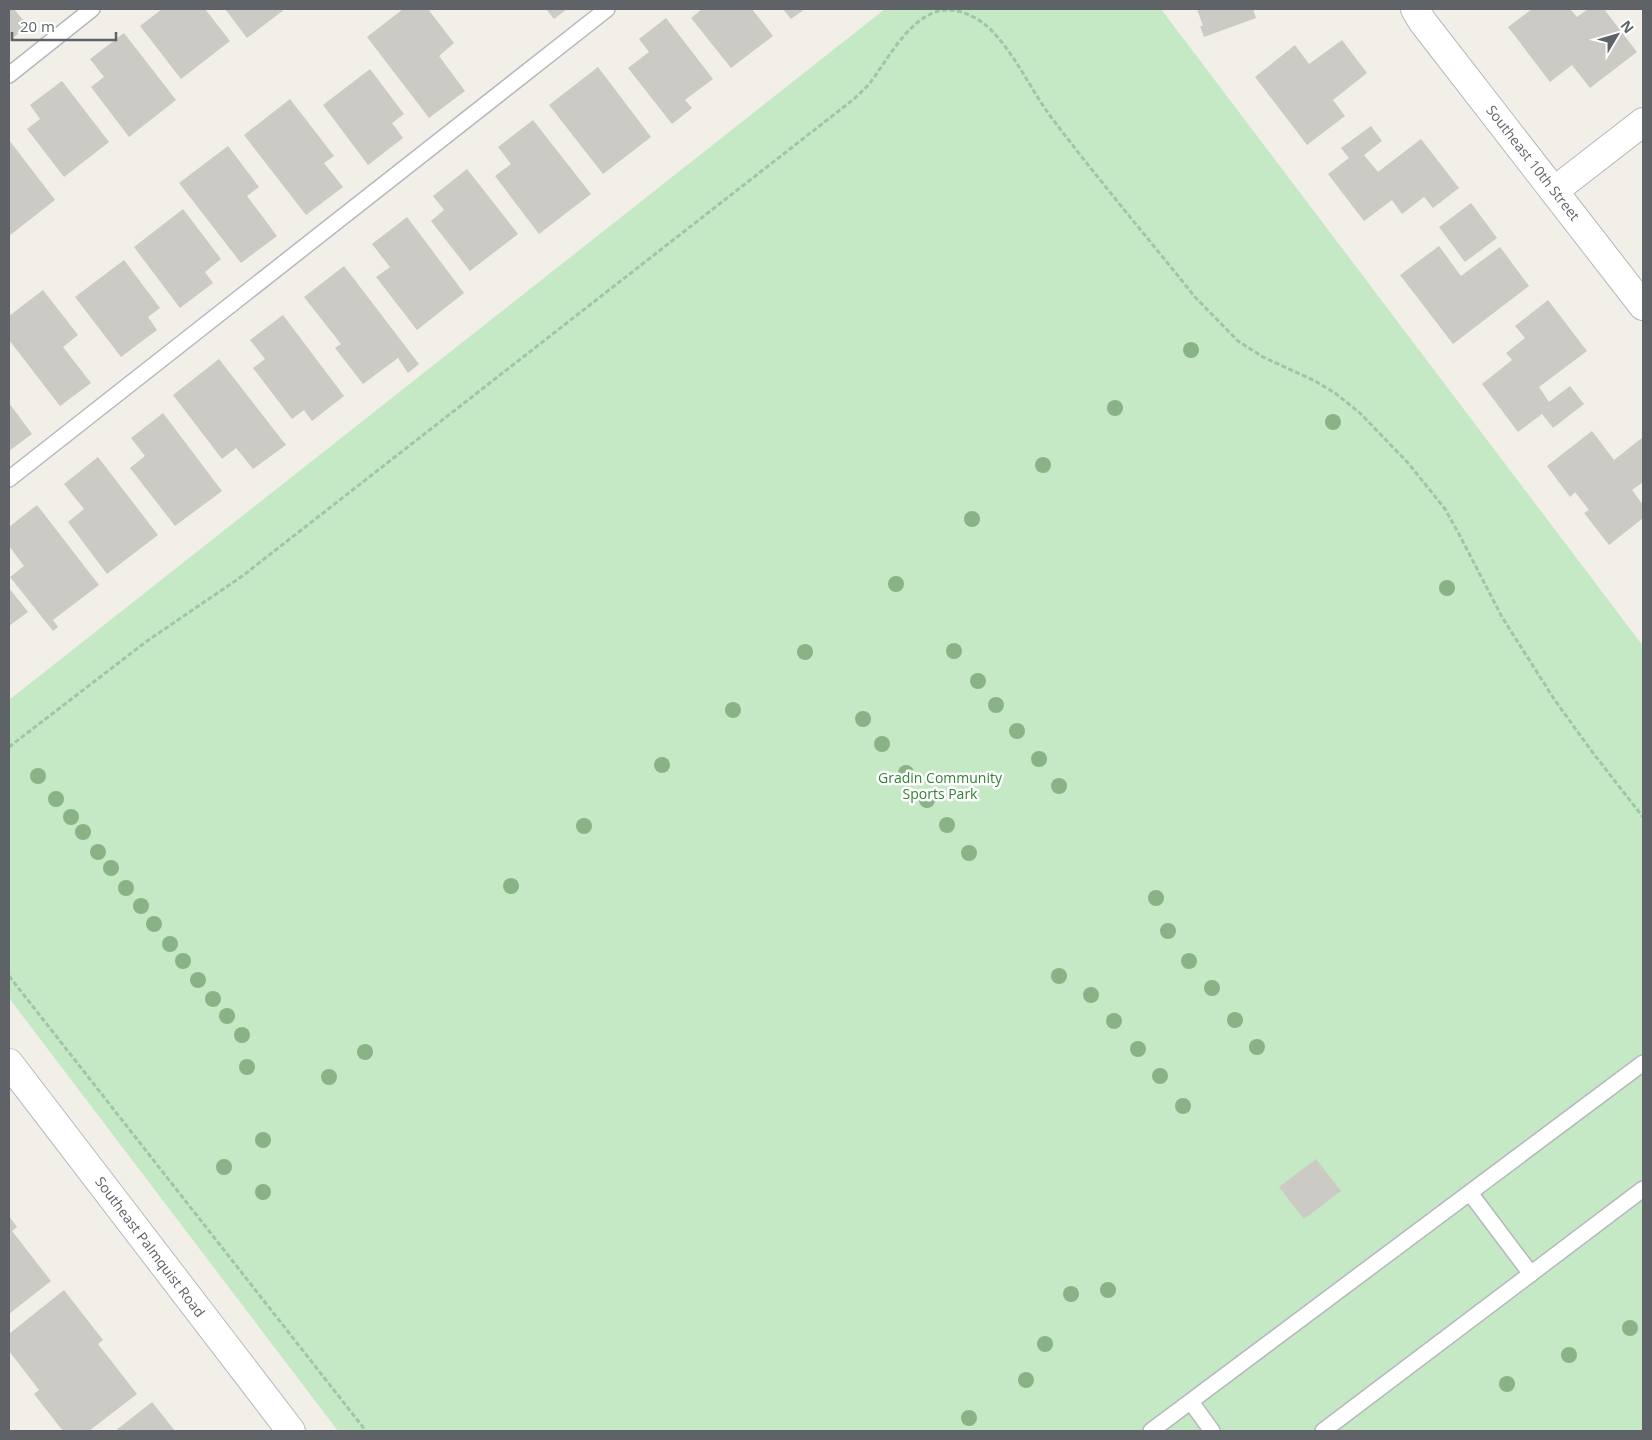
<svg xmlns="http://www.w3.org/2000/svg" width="1652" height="1440" font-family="'Open Sans',sans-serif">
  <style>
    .green { fill: #c5e8c5 }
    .building { fill: #cccac5 }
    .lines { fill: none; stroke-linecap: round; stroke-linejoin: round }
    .service-casing { stroke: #b5b8bc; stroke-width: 18 }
    .minor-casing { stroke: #b5b8bc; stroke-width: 30 }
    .secondary-casing { stroke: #b6babf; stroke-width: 30 }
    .path { stroke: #9cc7a9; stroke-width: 3; stroke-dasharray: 5 2.5; stroke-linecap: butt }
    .service { stroke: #fff; stroke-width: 15 }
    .minor { stroke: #fff; stroke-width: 28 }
    .secondary { stroke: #fff; stroke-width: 28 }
    .tree { fill: #89b387 }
    .labels { text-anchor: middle; stroke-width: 5; stroke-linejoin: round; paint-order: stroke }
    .street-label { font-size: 14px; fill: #5f6368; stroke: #fff }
    .park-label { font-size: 14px; fill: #348238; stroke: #fff }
  </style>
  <rect width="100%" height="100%" fill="#f1efe8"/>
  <path class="green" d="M 885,9 L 1161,9 L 1643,646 L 1643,1431 L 338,1431 L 9,998 L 9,700 Z"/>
  <g class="building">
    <path d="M 9,9 L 14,9 L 28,26 L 9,41 Z"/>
    <path d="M 162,9 L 205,9 L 230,41 L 181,79 L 140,26 Z"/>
    <path d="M 225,9 L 285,9 L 247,38 Z"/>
    <path d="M 403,9 L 428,9 L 454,43 L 439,56 L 465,91 L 429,118 L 367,37 Z"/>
    <path d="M 546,9 L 567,9 L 554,19 Z"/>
    <path d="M 702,9 L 752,9 L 773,36 L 731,68 L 691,18 Z"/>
    <path d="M 783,9 L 805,9 L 791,19 Z"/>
    <path d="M 1197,9 L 1253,9 L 1256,18 L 1204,37 L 1200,26 L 1203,26 Z"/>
    <path d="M 1532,9 L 1570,9 L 1577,17 L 1588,9 L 1604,9 L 1637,52 L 1590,88 L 1572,65 L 1550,82 L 1508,27 Z"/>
    <path d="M 666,18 L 713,79 L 685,100 L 692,108 L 672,124 L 628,68 L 649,52 L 639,39 Z"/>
    <path d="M 124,33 L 176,100 L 129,137 L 91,87 L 104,77 L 90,59 Z"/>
    <path d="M 1342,40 L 1367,73 L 1333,100 L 1345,116 L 1307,145 L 1255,77 L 1295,45 L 1309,64 Z"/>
    <path d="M 598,67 L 651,137 L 603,174 L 549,105 Z"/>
    <path d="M 370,69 L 404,114 L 392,123 L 403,138 L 368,165 L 323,105 Z"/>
    <path d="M 62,81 L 109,142 L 64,177 L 27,129 L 40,119 L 30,105 Z"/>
    <path d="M 290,99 L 334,156 L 324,163 L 343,187 L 306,215 L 244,135 Z"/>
    <path d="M 533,120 L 591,194 L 539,234 L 495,176 L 511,164 L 498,147 Z"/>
    <path d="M 1371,126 L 1382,141 L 1364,155 L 1378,172 L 1421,139 L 1459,188 L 1433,208 L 1424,197 L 1402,214 L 1392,200 L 1364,221 L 1328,174 L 1349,158 L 1341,148 Z"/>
    <path d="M 9,140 L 55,200 L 9,236 Z"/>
    <path d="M 228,146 L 259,187 L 247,196 L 277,236 L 241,263 L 179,183 Z"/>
    <path d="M 467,169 L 518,234 L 470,271 L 431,221 L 444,210 L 433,196 Z"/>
    <path d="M 1471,203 L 1497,238 L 1465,262 L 1439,227 Z"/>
    <path d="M 183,209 L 221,259 L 205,272 L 213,283 L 180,308 L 134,247 Z"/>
    <path d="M 407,217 L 464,293 L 417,330 L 376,277 L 390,267 L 372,244 Z"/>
    <path d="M 1439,246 L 1461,276 L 1500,247 L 1529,286 L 1453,344 L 1400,275 Z"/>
    <path d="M 124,260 L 160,308 L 148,317 L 157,330 L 121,357 L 75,297 Z"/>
    <path d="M 344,266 L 419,364 L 408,373 L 398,358 L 363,384 L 335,348 L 341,344 L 304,297 Z"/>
    <path d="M 43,290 L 78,335 L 63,347 L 91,383 L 60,406 L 9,340 L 9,316 Z"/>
    <path d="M 1548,300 L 1587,351 L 1539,387 L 1549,402 L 1570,386 L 1584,404 L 1553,428 L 1542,414 L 1518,432 L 1482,384 L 1512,360 L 1506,353 L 1525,338 L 1515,326 Z"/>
    <path d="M 283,315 L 344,396 L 312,421 L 304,410 L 292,419 L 253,368 L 265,359 L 250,340 Z"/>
    <path d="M 219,359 L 286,445 L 253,469 L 236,448 L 222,459 L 173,395 Z"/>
    <path d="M 9,403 L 32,434 L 9,451 Z"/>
    <path d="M 163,413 L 222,491 L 175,526 L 130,468 L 145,456 L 131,438 Z"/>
    <path d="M 1592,431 L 1614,460 L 1643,437 L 1643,482 L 1632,490 L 1643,505 L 1643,518 L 1609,545 L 1584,513 L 1589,510 L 1575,492 L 1570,497 L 1547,466 Z"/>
    <path d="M 98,457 L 158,535 L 107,574 L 68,522 L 84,509 L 64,484 Z"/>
    <path d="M 37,505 L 99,585 L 53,620 L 58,627 L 53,631 L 10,577 L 24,566 L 9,546 L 9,527 Z"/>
    <path d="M 9,588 L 28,612 L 9,626 Z"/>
    <path d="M 1316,1159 L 1341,1191 L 1304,1219 L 1279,1187 Z"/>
    <path d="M 9,1216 L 17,1227 L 12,1231 L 51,1281 L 9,1314 Z"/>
    <path d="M 64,1290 L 103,1340 L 98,1344 L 137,1394 L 89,1431 L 63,1431 L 34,1394 L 39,1390 L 9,1351 L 9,1334 Z"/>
    <path d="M 152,1402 L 175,1431 L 115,1431 Z"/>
  </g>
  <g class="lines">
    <g class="service-casing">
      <g id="service">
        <path d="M 9,75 L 92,9"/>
        <path d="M 9,479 L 607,9"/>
        <path d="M 1470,1193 L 1531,1274"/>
        <path d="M 1191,1402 L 1212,1431"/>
        <path d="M 1151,1431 L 1643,1063"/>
        <path d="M 1323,1431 L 1643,1189"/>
      </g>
    </g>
    <g class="minor-casing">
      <g id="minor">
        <path d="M 1415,9 L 1422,21 L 1643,306"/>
        <path d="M 1554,191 L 1643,122"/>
      </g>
    </g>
    <g class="secondary-casing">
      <path id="secondary" d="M 9,1063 L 291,1431"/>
    </g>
    <g class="path">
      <path d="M 9,747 L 147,641 L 241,577 L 854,99 C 859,94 865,89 870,83 C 888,59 908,19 939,11 C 956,7 976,16 988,27 C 1015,53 1029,87 1051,117 C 1097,178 1147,237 1195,297 L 1238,341 L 1263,357 L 1315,381 L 1335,393 L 1360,413 L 1409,464 L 1445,509 L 1459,534 L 1502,617 L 1554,699 L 1593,753 L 1643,817"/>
      <path d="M 9,976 L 366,1431"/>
    </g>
    <use href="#service" class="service"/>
    <use href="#minor" class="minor"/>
    <use href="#secondary" class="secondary"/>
  </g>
  <g class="tree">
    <circle cx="1191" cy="350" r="8"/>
    <circle cx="1115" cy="408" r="8"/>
    <circle cx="1333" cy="422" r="8"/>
    <circle cx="1043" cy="465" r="8"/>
    <circle cx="972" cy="519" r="8"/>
    <circle cx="896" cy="584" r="8"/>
    <circle cx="1447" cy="588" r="8"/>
    <circle cx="954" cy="651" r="8"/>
    <circle cx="805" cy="652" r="8"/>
    <circle cx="978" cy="681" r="8"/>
    <circle cx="996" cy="705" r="8"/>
    <circle cx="733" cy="710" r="8"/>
    <circle cx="863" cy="719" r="8"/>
    <circle cx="1017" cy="731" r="8"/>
    <circle cx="882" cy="744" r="8"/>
    <circle cx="1039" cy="759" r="8"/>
    <circle cx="662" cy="765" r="8"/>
    <circle cx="906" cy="773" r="8"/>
    <circle cx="38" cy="776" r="8"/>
    <circle cx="1059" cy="786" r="8"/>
    <circle cx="56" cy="799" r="8"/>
    <circle cx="927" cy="800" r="8"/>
    <circle cx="71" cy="817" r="8"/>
    <circle cx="947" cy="825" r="8"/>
    <circle cx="584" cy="826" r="8"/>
    <circle cx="83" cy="832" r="8"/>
    <circle cx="98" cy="852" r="8"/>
    <circle cx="969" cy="853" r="8"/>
    <circle cx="111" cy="868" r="8"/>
    <circle cx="511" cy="886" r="8"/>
    <circle cx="126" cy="888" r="8"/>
    <circle cx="1156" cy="898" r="8"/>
    <circle cx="141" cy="906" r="8"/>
    <circle cx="154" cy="924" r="8"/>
    <circle cx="1168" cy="931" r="8"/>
    <circle cx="170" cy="944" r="8"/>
    <circle cx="183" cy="961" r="8"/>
    <circle cx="1189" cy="961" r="8"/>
    <circle cx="1059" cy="976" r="8"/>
    <circle cx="198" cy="980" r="8"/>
    <circle cx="1212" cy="988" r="8"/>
    <circle cx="1091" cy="995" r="8"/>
    <circle cx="213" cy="999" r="8"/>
    <circle cx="227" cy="1016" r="8"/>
    <circle cx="1235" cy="1020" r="8"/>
    <circle cx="1114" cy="1021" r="8"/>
    <circle cx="242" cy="1035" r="8"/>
    <circle cx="1257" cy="1047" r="8"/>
    <circle cx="1138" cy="1049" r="8"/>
    <circle cx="365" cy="1052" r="8"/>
    <circle cx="247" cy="1067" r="8"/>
    <circle cx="1160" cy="1076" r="8"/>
    <circle cx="329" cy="1077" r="8"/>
    <circle cx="1183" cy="1106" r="8"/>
    <circle cx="263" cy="1140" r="8"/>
    <circle cx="224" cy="1167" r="8"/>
    <circle cx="263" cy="1192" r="8"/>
    <circle cx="1108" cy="1290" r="8"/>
    <circle cx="1071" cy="1294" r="8"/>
    <circle cx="1630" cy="1328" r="8"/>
    <circle cx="1045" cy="1344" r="8"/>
    <circle cx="1569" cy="1355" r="8"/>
    <circle cx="1026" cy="1380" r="8"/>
    <circle cx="1507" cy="1384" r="8"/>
    <circle cx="969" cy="1418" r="8"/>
  </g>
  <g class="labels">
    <g class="street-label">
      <text transform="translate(1533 163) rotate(52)" y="5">Southeast 10th Street</text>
      <text transform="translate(150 1247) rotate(53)" y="5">Southeast Palmquist Road</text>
    </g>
    <g class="park-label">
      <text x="940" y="783">Gradin Community<tspan x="940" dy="16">Sports Park</tspan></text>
    </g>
  </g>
  <rect width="1652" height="1440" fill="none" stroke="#5f6368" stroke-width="20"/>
  <g transform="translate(1617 35) rotate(52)" stroke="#ffffff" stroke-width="4" paint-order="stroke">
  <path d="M0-4L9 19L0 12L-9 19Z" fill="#5f6368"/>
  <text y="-8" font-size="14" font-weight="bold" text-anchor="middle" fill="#5f6368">N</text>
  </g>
  <path d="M12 32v8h104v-8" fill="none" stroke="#5f6368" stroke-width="2.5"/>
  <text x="20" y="32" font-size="15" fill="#5f6368" stroke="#ffffff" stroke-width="4" paint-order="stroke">20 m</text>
</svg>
